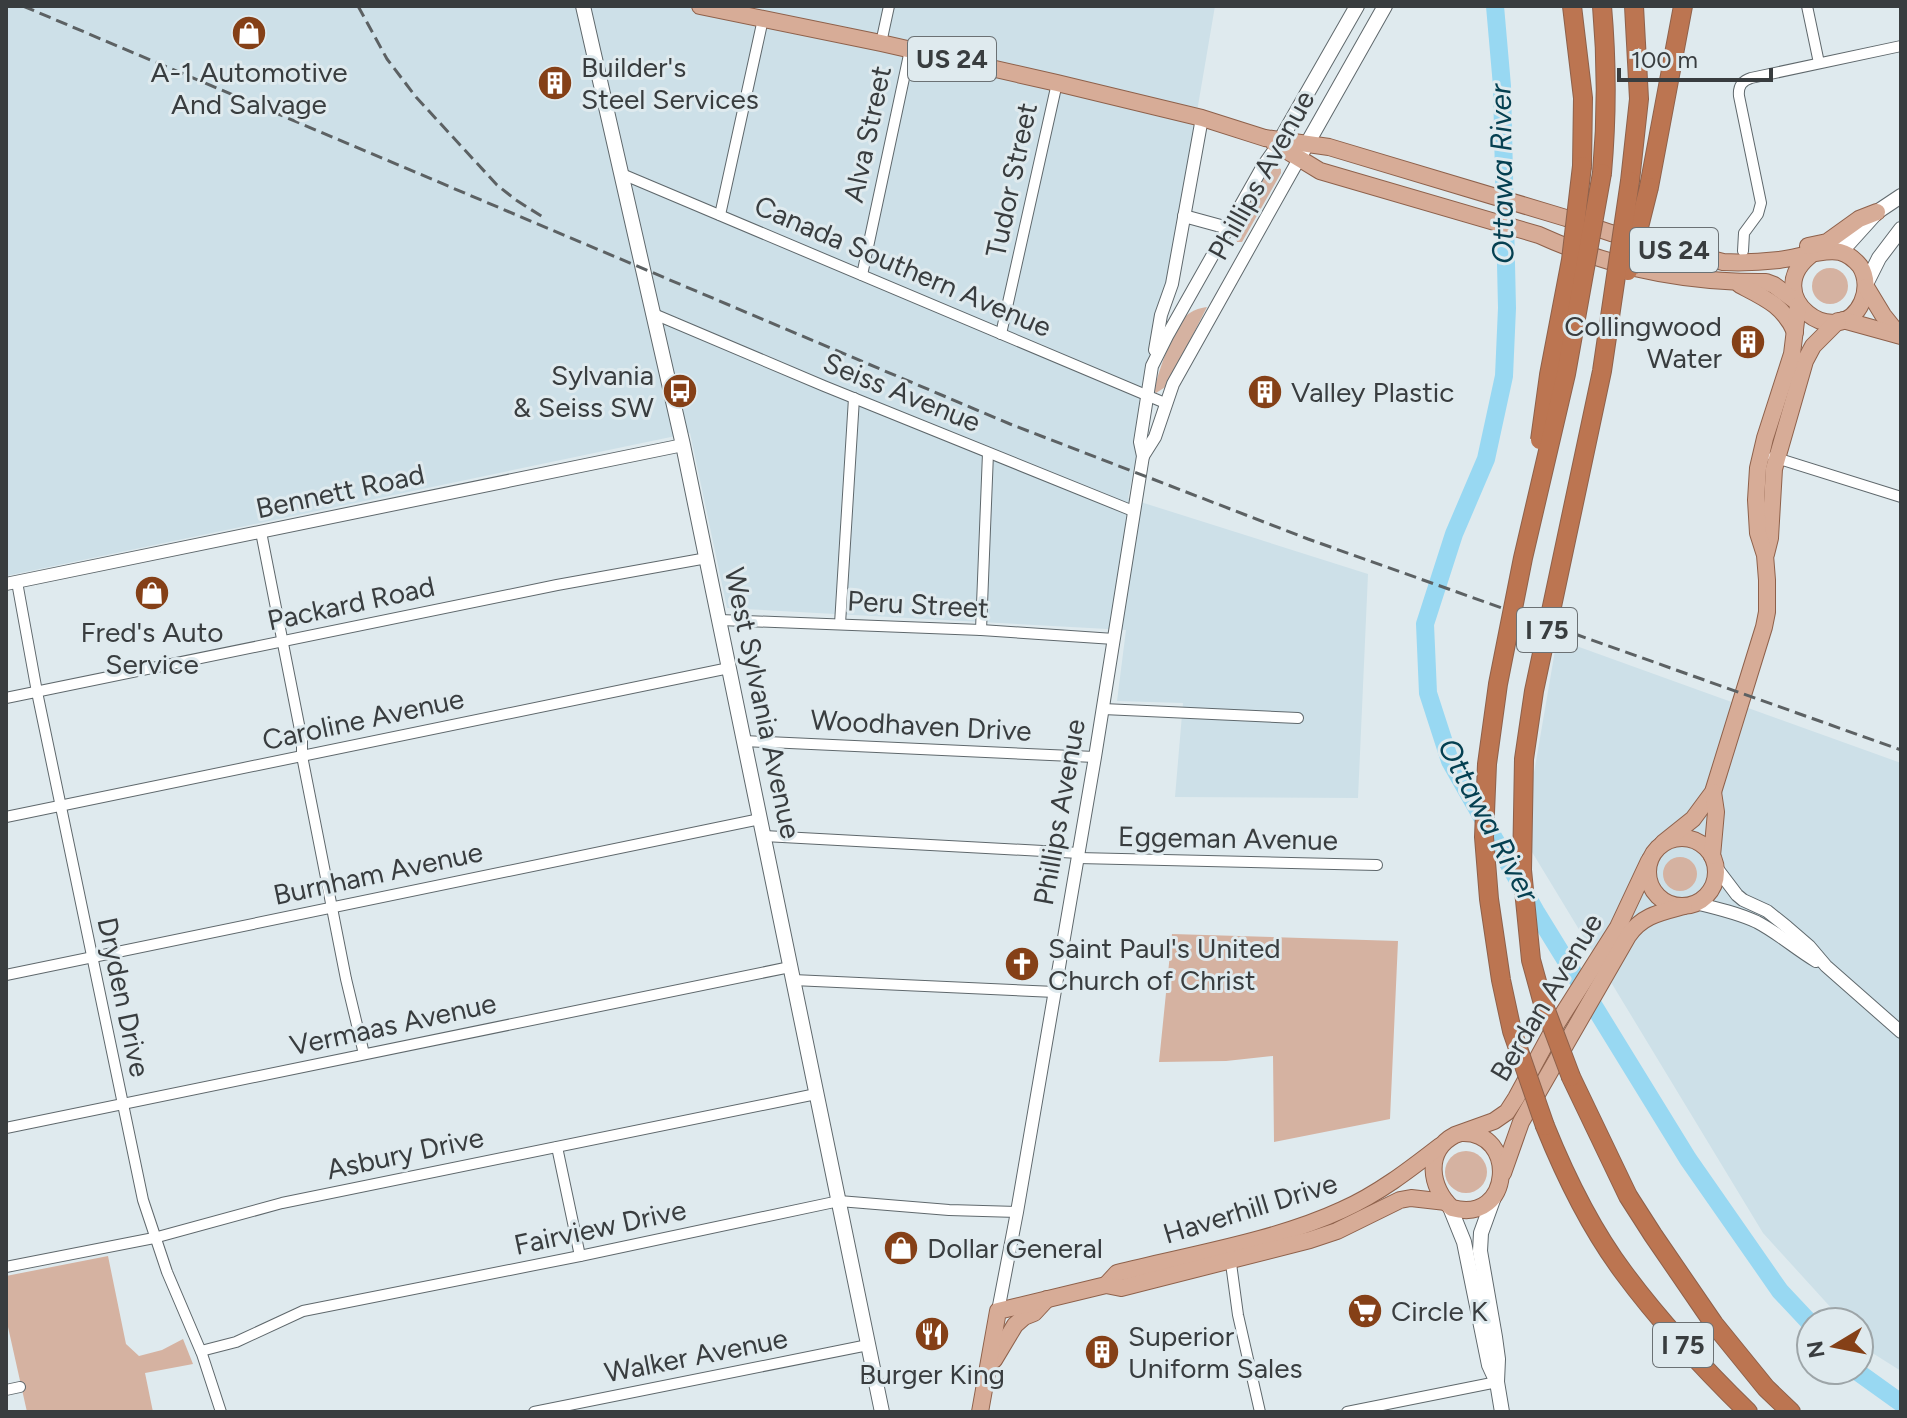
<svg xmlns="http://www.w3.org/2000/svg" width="1907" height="1418" font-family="Figtree,sans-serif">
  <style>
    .built { fill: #cde0e8 }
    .green { fill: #d5b2a1 }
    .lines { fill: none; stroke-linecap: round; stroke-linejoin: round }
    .river { stroke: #98d8f2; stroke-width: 18 }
    .minor-casing { stroke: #5f686c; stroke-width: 12 }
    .tertiary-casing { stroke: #5f686c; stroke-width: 14 }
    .secondary-casing { stroke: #5f686c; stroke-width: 16 }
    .primary-casing { stroke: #8e614b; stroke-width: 18 }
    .motorway-casing { stroke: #8e614b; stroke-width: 20 }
    .minor { stroke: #fff; stroke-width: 10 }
    .tertiary { stroke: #fff; stroke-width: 12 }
    .secondary { stroke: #fff; stroke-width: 14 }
    .primary { stroke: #d7ac97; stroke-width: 16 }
    .motorway { stroke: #bc7551; stroke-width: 18 }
    .rail { stroke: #5c6163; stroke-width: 3; stroke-dasharray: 12 6; stroke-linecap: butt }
    .motorway-bridge-casing { stroke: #8e614b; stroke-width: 20; stroke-linecap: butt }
    .motorway-bridge { stroke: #bc7551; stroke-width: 18 }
    .labels { text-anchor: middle; stroke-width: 6; stroke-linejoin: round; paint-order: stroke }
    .shield { fill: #dfeaee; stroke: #6b7174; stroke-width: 2 }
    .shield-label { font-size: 26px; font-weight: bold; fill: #393d3f }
    .poi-label { font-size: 28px; fill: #393d3f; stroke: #dfeaee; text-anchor: start }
    .street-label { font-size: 28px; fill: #393d3f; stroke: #dfeaee }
    .water-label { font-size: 30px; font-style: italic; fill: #054051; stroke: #dfeaee }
  </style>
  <rect width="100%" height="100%" fill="#dfeaee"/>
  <g class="built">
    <path d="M 6,6 L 1215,6 L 1148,399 L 1128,498 L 1368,574 L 1358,798 L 1175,797 L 1183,703 L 1117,701 L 1126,630 L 727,608 L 690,433 L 6,576 Z"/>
    <path d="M 1557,639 L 1901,763 L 1901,1371 L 1874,1354 L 1859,1338 L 1859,1322 L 1844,1322 L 1763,1233 L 1523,837 Z"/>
  </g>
  <g class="green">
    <path d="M 1276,167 L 1281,169 L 1281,173 L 1242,242 L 1237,242 L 1236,238 C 1246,216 1256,180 1276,167 Z"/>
    <circle cx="1830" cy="286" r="18"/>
    <path d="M 1207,307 L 1167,386 L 1156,393 L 1154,390 C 1159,370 1171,334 1184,318 C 1190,311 1199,308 1207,307 Z"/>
    <circle cx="1680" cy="874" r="17"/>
    <path d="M 1172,934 L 1398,941 L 1390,1119 L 1274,1142 L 1273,1056 L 1226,1061 L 1159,1062 Z"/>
    <circle cx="1466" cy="1172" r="21"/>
    <path d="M 108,1256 L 126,1344 L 139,1356 L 162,1350 L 183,1339 L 193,1364 L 145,1373 L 153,1412 L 27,1412 L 6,1318 L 6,1276 Z"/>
  </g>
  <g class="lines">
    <g class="river">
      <path d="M 1495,6 L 1502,86 L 1507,308 L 1504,376 L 1486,459 L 1454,534 L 1425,624 L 1428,693 L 1450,761 L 1536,912 L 1688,1159 L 1780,1291 L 1811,1324"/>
      <path d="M 1855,1370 L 1901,1403"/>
    </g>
    <g class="minor-casing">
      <g id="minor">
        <path d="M 1807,6 L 1819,63"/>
        <path d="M 881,43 L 889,6"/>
        <path d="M 622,174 L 1165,403"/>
        <path d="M 720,215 L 763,19"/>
        <path d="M 1743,251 L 1744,233 L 1758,214 L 1761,203 L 1739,96 C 1738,86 1742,81 1751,78 L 1901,46"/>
        <path d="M 862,275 L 910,50"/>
        <path d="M 654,314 L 824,386 L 1133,511"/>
        <path d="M 1001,334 L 1057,83"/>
        <path d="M 1773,457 L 1901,497"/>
        <path d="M 261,532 L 302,740 L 302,756 L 346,979 L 364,1054"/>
        <path d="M 17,582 L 37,692 L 143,1200 L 167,1272 L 202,1354 L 221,1412"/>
        <path d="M 720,620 L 981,630 L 1114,639"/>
        <path d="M 840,624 L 854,398"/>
        <path d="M 981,630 L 988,453"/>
        <path d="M 6,698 L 557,585 L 707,558"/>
        <path d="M 1103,709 L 1298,718"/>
        <path d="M 744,741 L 1095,757"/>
        <path d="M 6,817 L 729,668"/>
        <path d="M 764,836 L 1079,853"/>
        <path d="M 1078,858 L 1377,865"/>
        <path d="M 6,975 L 760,819"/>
        <path d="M 793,980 L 1055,992"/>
        <path d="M 6,1128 L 790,967"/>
        <path d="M 557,1147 L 580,1256"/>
        <path d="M 1230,1256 L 1238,1315 L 1260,1412"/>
        <path d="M 6,1267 L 154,1238 L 282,1203 L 816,1094"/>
        <path d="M 201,1351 L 236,1342 L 303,1311 L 580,1256 L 839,1201 L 949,1210 L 1017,1212"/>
        <path d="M 6,1390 L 20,1387"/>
        <path d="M 534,1412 L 868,1345"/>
        <path d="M 1347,1412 L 1497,1382"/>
      </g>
    </g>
    <g class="tertiary-casing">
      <g id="tertiary">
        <path d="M 1184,216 L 1228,228"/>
        <path d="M 1155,350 L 1161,315 L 1172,284 L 1202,118"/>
        <path d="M 1143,456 L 1155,437 L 1173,384 L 1299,159"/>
        <path d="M 6,584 L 683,445"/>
        <path d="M 1715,866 L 1737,895 L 1743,900 L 1767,911 L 1787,927 L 1809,946 L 1826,966 L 1901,1032"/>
        <path d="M 1695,903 C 1716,908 1738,913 1757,922 C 1778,933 1796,949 1816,961"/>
        <path d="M 998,1311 L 1017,1212 L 1095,757 L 1143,456 L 1140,442 L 1152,366 L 1167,336 L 1263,166 L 1277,146"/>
      </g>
    </g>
    <g class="secondary-casing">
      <g id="secondary">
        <path d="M 583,6 L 683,445 L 882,1412"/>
        <path d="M 1277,146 L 1357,6"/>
        <path d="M 1303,151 L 1385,6"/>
        <path d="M 1836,251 L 1849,243 L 1877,212 L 1901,196"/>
        <path d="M 1866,284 L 1879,258 L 1901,229"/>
        <path d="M 1494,1197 L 1481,1233 L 1480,1251 L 1495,1337 L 1498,1359 L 1497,1382 L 1502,1412"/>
        <path d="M 1449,1205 L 1464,1242 L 1489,1365 L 1495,1378"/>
      </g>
    </g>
    <g class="primary-casing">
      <g id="primary">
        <path d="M 700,6 L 881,43 L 1057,83 L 1202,118 L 1265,138 L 1329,147 L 1566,218 L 1611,233 L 1723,262 C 1742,263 1761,262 1779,260 C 1797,258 1824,248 1840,252 C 1848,254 1855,260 1860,266 C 1867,277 1867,291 1862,302 C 1838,355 1757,295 1812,254"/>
        <path d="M 1274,143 L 1320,171 L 1539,235 C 1611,268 1687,283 1766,282 L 1774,285 L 1797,302"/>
        <path d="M 1808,246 L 1827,242 L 1859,219 L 1877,212"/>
        <path d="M 1740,285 C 1765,298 1784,306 1795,332"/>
        <path d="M 1866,287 L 1883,315 L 1899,335"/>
        <path d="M 1843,320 L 1901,336"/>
        <path d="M 1766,554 L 1770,538 L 1774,469 L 1805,361 L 1813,346 L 1838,321"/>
        <circle cx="1682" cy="872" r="34"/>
        <path d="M 1663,843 L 1693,819 L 1713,792 L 1764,627 L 1767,612 L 1767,580 L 1765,555 L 1758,533 L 1756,500 L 1758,468 L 1765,438 L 1792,354 L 1798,305"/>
        <path d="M 1712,856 L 1716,812 L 1713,792"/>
        <path d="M 1461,1133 C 1518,1130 1513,1225 1452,1208 C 1430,1188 1424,1151 1455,1135 L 1494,1121 L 1507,1112 L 1516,1098 L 1554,1028 L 1618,927 L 1649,861"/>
        <path d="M 1503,1173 L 1521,1122 L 1628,936 C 1642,915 1662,912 1684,906"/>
        <path d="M 1106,1285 L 1117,1273 C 1189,1255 1275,1241 1342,1210 C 1378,1194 1409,1170 1440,1146"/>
        <path d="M 994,1360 L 1015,1325 L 1024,1317 L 1034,1313 L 1047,1299"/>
        <path d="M 980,1412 L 998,1311 L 1106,1285 L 1121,1288 L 1310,1240 L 1337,1231 L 1400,1200 L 1411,1198 L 1446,1202"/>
      </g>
    </g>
    <g class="motorway-casing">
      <g id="motorway">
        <path d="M 1572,6 L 1583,98 L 1582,166"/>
        <path d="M 1602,6 C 1607,62 1607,117 1602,173"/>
        <path d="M 1630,181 L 1639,99 L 1634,6"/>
        <path d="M 1649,187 L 1683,6"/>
        <path d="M 1571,1077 L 1628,1196 L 1653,1235 L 1714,1324 L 1766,1388 L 1791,1412"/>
        <path d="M 1545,1126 C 1566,1178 1591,1229 1624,1273 C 1661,1323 1704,1369 1748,1412"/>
      </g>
    </g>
    <use href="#minor" class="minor"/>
    <use href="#tertiary" class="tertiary"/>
    <use href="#secondary" class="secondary"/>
    <use href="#primary" class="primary"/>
    <use href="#motorway" class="motorway"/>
    <g class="rail">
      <path d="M 23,6 L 1010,424 L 1308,539 L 1901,750"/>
      <path d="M 358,6 L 387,59 L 416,97 L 497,185 L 516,200 L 546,219"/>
    </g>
    <g class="motorway-bridge-casing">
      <g id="motorway-bridge">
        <path d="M 1628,271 L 1649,187"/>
        <path d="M 1540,440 L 1549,375 L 1571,260 L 1582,166"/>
        <path d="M 1571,1077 L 1542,1000 L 1531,960 L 1522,870 L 1524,759 L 1534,691 L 1602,371 L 1630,181"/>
        <path d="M 1545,1126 L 1512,1031 L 1501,980 L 1489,899 L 1484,837 L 1487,764 L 1498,684 L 1523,558 L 1566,374 L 1602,173"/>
      </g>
    </g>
    <use href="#motorway-bridge" class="motorway-bridge"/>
  </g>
  <defs>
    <g id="shop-disc" transform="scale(1.8)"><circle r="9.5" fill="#854017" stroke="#dfeaee"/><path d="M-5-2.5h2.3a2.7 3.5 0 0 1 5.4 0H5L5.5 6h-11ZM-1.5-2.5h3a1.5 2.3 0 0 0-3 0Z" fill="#fff"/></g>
    <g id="building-disc" transform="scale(1.8)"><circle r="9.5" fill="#854017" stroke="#dfeaee"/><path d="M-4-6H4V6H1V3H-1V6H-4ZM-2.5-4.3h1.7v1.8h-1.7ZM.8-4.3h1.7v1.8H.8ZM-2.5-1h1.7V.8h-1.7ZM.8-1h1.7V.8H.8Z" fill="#fff"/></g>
    <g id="bus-disc" transform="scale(1.8)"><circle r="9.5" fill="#854017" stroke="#dfeaee"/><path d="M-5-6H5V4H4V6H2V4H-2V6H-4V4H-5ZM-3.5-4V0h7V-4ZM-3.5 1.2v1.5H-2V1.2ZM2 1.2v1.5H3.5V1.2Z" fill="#fff"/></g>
    <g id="church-disc" transform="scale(1.8)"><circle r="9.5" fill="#854017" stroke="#dfeaee"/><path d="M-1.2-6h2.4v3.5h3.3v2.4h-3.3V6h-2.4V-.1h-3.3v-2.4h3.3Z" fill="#fff"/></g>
    <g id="supermarket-disc" transform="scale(1.8)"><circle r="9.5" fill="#854017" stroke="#dfeaee"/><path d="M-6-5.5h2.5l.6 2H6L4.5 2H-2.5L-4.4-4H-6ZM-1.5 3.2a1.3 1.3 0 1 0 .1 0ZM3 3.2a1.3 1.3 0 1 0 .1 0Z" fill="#fff"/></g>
    <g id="restaurant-disc" transform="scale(1.8)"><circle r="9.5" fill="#854017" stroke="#dfeaee"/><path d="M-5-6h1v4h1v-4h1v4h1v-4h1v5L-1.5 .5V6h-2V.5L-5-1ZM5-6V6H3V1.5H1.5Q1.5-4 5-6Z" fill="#fff"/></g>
  </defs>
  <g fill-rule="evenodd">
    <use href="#shop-disc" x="249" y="33"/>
    <use href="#building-disc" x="555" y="83"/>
    <use href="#building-disc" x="1748" y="342"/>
    <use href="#bus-disc" x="680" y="391"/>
    <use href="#building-disc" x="1265" y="392"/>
    <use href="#shop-disc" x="152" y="593"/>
    <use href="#church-disc" x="1022" y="964"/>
    <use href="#shop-disc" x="901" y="1248"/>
    <use href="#supermarket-disc" x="1365" y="1311"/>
    <use href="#restaurant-disc" x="932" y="1334"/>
    <use href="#building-disc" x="1102" y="1352"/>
  </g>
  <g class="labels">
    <g class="shield">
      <rect x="908" y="37" width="88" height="44" rx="6"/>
      <rect x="1630" y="228" width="88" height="44" rx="6"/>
      <rect x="1517" y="608" width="60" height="44" rx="6"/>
      <rect x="1653" y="1323" width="60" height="44" rx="6"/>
    </g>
    <g class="shield-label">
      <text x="952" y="68">US 24</text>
      <text x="1674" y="259">US 24</text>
      <text x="1547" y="639">I 75</text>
      <text x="1683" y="1354">I 75</text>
    </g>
    <g class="poi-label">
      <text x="581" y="77">Builder's<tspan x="581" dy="32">Steel Services</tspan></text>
      <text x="249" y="82" text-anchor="middle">A-1 Automotive<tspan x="249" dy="32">And Salvage</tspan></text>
      <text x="1722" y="336" text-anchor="end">Collingwood<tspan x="1722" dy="32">Water</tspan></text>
      <text x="654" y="385" text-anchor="end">Sylvania<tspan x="654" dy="32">&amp; Seiss SW</tspan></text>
      <text x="1291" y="402">Valley Plastic</text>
      <text x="152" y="642" text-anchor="middle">Fred's Auto<tspan x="152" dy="32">Service</tspan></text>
      <text x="1048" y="958">Saint Paul's United<tspan x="1048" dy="32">Church of Christ</tspan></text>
      <text x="927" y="1258">Dollar General</text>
      <text x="1391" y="1321">Circle K</text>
      <text x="1128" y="1346">Superior<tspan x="1128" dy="32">Uniform Sales</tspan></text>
      <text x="932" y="1384" text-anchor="middle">Burger King</text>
    </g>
    <g class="street-label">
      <text transform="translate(867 134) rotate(-78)" y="10">Alva Street</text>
      <text transform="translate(1261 175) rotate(-61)" y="10">Phillips Avenue</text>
      <text transform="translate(1011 180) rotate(-78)" y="10">Tudor Street</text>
      <text transform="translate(903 266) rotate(23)" y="10">Canada Southern Avenue</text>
      <text transform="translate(902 392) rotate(22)" y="10">Seiss Avenue</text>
      <text transform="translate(340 491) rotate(-12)" y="10">Bennett Road</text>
      <text transform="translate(351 603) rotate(-12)" y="10">Packard Road</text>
      <text transform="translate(918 604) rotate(3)" y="10">Peru Street</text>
      <text transform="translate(763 703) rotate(78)" y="10">West Sylvania Avenue</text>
      <text transform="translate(363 719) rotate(-12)" y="10">Caroline Avenue</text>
      <text transform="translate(921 725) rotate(3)" y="10">Woodhaven Drive</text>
      <text transform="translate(1059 812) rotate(-80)" y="10">Phillips Avenue</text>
      <text transform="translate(1228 838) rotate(1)" y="10">Eggeman Avenue</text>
      <text transform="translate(378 873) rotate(-12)" y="10">Burnham Avenue</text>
      <text transform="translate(124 997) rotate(78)" y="10">Dryden Drive</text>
      <text transform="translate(1546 997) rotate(-59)" y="10">Berdan Avenue</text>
      <text transform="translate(393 1024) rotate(-12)" y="10">Vermaas Avenue</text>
      <text transform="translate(405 1153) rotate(-12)" y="10">Asbury Drive</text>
      <text transform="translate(1250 1208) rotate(-17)" y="10">Haverhill Drive</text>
      <text transform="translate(600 1227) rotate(-12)" y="10">Fairview Drive</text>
      <text transform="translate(696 1355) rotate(-11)" y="10">Walker Avenue</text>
    </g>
    <g class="water-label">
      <text transform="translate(1502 174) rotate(-91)" y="10">Ottawa River</text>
      <text transform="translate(1488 820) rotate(62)" y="10">Ottawa River</text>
    </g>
  </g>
  <rect width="1907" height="1418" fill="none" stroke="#393d3f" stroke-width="16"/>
  <g transform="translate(1835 1346) rotate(260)"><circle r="38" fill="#dfeaee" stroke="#9da5a8" stroke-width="2"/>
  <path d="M0-6L14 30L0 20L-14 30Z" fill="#854017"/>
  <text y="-12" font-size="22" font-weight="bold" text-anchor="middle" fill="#393d3f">N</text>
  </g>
  <path d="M1619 68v12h152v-12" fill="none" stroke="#393d3f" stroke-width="4"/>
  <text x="1631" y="68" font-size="24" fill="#393d3f" stroke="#dfeaee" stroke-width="6" paint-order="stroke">100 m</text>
</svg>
